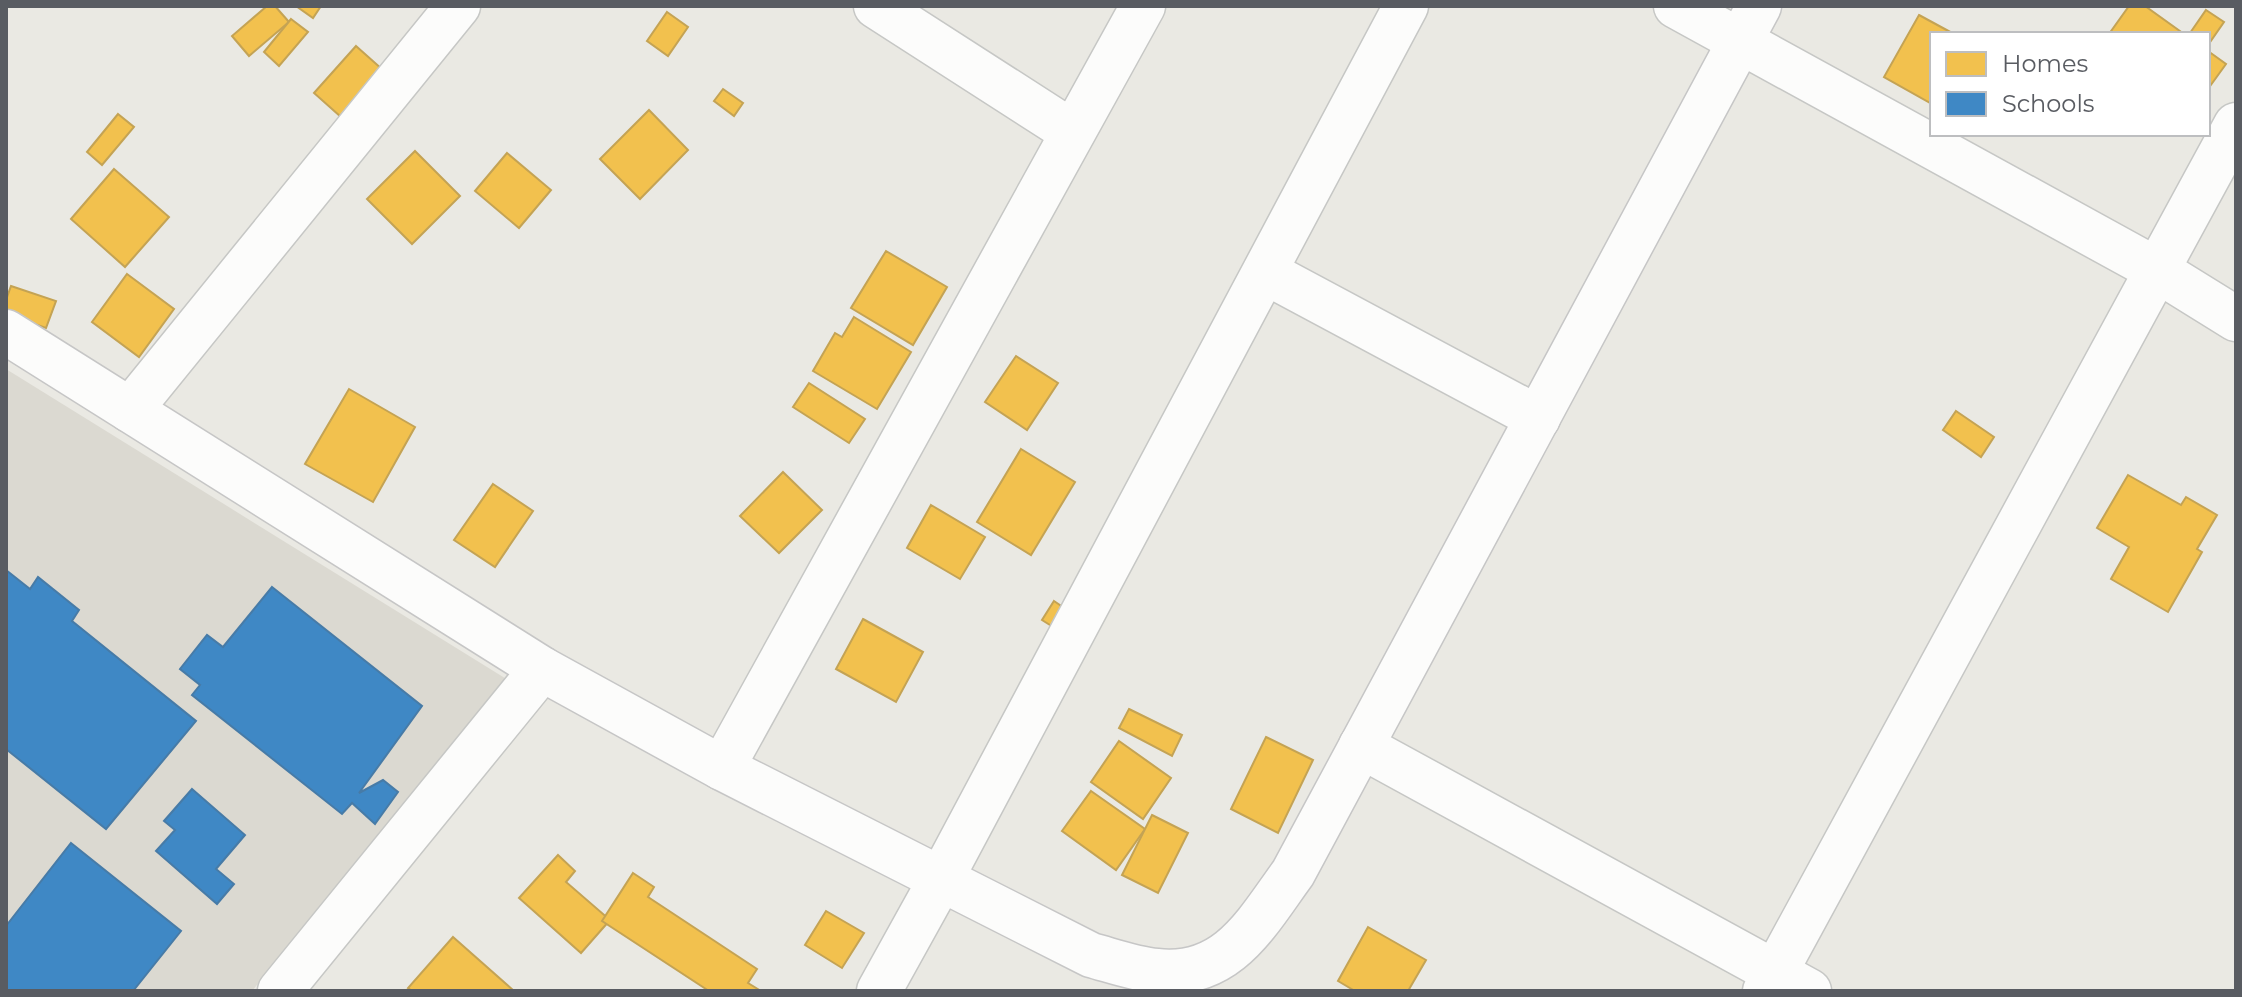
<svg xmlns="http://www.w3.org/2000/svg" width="2242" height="997" font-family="Montserrat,sans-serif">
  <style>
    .education { fill: #dbd9d1 }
    .homes { fill: #f2c14e; stroke: #c4a354; stroke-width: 2 }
    .schools { fill: #3f88c5; stroke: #477ba7; stroke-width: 2 }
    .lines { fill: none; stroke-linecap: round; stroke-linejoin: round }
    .street-casing { stroke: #c6c7c5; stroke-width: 47 }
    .secondary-casing { stroke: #c6c6c6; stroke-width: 47 }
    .street { stroke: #fcfcfb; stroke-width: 44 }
    .secondary { stroke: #fcfcfb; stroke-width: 44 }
  </style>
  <rect width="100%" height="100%" fill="#eae9e3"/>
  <path class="education" d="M 6,369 L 508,680 L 252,991 L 6,991 Z"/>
  <g class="homes">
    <path d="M 267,6 L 275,6 L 289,22 L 249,56 L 232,36 Z"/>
    <path d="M 296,6 L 321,6 L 313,18 Z"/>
    <path d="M 2129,6 L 2145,6 L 2184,34 L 2109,34 Z"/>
    <path d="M 2206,10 L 2224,22 L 2208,45 L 2208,34 L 2190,33 Z"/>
    <path d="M 667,12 L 688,27 L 668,56 L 647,41 Z"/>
    <path d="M 1919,15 L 1954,34 L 1932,34 L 1932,104 L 1884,77 Z"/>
    <path d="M 291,19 L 308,32 L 279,66 L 264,52 Z"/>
    <path d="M 356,46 L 401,86 L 359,133 L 314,93 Z"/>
    <path d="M 2208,51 L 2226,64 L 2208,89 Z"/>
    <path d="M 723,89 L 743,103 L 734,116 L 714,101 Z"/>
    <path d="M 649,110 L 688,150 L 640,199 L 600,159 Z"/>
    <path d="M 118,114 L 134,127 L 102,165 L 87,152 Z"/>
    <path d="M 415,151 L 460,196 L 412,244 L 367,199 Z"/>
    <path d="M 507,153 L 551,190 L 519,228 L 475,191 Z"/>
    <path d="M 114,169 L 169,217 L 125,267 L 71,219 Z"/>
    <path d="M 886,251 L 947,287 L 913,345 L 851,308 Z"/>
    <path d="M 127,274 L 174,309 L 139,357 L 92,322 Z"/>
    <path d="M 11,286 L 56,301 L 46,328 L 6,314 L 6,300 Z"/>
    <path d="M 854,317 L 911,352 L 877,409 L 813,371 L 835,333 L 842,337 Z"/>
    <path d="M 1016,356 L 1058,383 L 1027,430 L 985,402 Z"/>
    <path d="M 809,383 L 865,419 L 849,443 L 793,407 Z"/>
    <path d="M 349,389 L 415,427 L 373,502 L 305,464 Z"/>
    <path d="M 1956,411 L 1994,437 L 1981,457 L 1943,430 Z"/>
    <path d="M 1021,449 L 1075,482 L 1031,555 L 977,522 Z"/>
    <path d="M 783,472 L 822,510 L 779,553 L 740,516 Z"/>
    <path d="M 2128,475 L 2181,505 L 2186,497 L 2217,515 L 2197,549 L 2202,552 L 2168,612 L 2111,579 L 2129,547 L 2097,528 Z"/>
    <path d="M 493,484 L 533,511 L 495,567 L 454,540 Z"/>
    <path d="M 931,505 L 985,537 L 960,579 L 907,548 Z"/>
    <path d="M 1054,601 L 1073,614 L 1061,632 L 1042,620 Z"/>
    <path d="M 863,619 L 923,652 L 896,702 L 836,669 Z"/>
    <path d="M 1129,709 L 1182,735 L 1172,756 L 1119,728 Z"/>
    <path d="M 1266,737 L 1313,760 L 1278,833 L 1231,809 Z"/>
    <path d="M 1119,741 L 1171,778 L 1143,819 L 1091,782 Z"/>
    <path d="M 1091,791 L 1145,829 L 1116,870 L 1062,831 Z"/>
    <path d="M 1152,815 L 1188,833 L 1158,893 L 1122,875 Z"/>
    <path d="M 558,855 L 575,871 L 566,882 L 610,920 L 581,953 L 519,898 Z"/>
    <path d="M 633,873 L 654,887 L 648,897 L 757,969 L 748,983 L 761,991 L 709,991 L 602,921 Z"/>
    <path d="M 826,911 L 864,933 L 842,968 L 805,945 Z"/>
    <path d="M 1368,927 L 1426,960 L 1408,991 L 1355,991 L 1338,981 Z"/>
    <path d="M 453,937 L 514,991 L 412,991 L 408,988 Z"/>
  </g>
  <g class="schools">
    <path d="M 6,570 L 30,589 L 38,577 L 79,610 L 72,621 L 196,721 L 106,829 L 6,749 Z"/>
    <path d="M 272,587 L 422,706 L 359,793 L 383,780 L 398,792 L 375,824 L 352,803 L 342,814 L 192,695 L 200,685 L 180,669 L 207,635 L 223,647 Z"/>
    <path d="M 192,789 L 245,835 L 216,869 L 234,884 L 217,904 L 156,851 L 175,830 L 164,821 Z"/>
    <path d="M 71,843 L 181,931 L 133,991 L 6,991 L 6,926 Z"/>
  </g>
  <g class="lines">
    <g class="street-casing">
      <g id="street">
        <path d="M 876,6 L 1072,132"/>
        <path d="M 1676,6 L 2157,270 L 2236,319"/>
        <path d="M 1265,272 L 1538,418"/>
        <path d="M 130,410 L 458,6"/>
        <path d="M 1361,746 L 1809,991"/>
        <path d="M 722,768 L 1143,6"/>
        <path d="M 280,991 L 542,669"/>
        <path d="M 879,991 L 941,879 L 1406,6"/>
        <path d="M 1765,991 L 2236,125"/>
      </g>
    </g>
    <g class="secondary-casing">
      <path id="secondary" d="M 6,332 L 542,669 L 722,768 L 1091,955 C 1113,961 1135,969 1157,971 C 1228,979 1257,922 1293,873 L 1759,6"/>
    </g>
    <use href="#street" class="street"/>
    <use href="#secondary" class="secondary"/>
  </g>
  <rect width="2242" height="997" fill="none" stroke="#595c62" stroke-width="16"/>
  <rect x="1930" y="32" width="280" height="104" fill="#ffffff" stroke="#bdbec0" stroke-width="2"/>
  <rect x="1946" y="52" width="40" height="24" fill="#f2c14e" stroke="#bdbec0" stroke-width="2"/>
  <text x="2002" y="72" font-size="24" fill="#595c62">Homes</text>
  <rect x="1946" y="92" width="40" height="24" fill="#3f88c5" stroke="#bdbec0" stroke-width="2"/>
  <text x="2002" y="112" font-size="24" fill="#595c62">Schools</text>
</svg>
